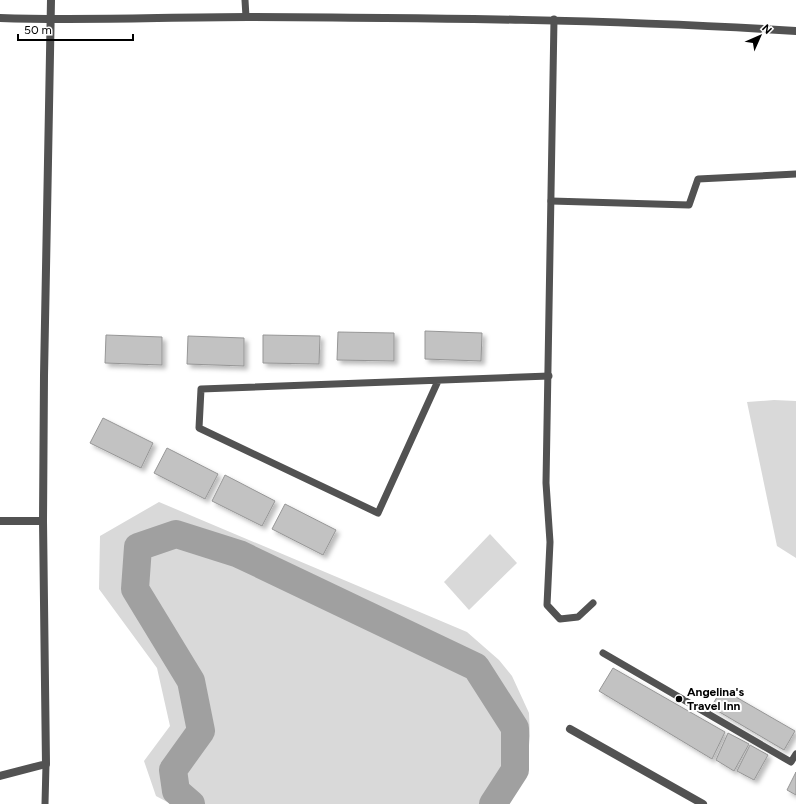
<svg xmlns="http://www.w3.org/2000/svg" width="796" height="804" font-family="Figtree,sans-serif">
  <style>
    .green { fill: #d9d9d9 }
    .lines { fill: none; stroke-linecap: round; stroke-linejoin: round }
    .river { stroke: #a0a0a0; stroke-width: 28 }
    .building { fill: #c2c2c2; stroke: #969696; filter: url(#shadow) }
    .service { stroke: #525252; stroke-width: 7 }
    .minor { stroke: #525252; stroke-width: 8 }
    .poi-dot { fill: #000; stroke: #fff; stroke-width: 1.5 }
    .labels { text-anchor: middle; stroke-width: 4; stroke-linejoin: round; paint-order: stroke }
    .poi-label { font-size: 12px; font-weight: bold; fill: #000; stroke: #fff; text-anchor: start }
  </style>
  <defs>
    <filter id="shadow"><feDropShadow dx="3.5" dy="3.5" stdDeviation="2" flood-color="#0004"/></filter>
  </defs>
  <rect width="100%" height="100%" fill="#fff"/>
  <g class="green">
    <path d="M 774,400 L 796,401 L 796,558 L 777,546 L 747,402 Z"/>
    <path d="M 159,502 L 467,632 L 499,660 L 512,676 L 529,713 L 530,736 L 526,773 L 508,804 L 171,804 L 156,796 L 144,761 L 170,726 L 157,668 L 99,589 L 100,536 Z"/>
    <path d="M 490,534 L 517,563 L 469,610 L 444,582 Z"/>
  </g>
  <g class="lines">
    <path class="river" d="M 191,804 L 176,791 L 173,770 L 201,731 L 191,681 L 135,589 L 138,547 L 176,534 L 239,554 L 476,667 L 515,728 L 515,770 L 493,804"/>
  </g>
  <g class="building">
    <path d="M 425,331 L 482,333 L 481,361 L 425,359 Z"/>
    <path d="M 338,332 L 394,333 L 394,361 L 337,360 Z"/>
    <path d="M 106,335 L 162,337 L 162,365 L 105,363 Z"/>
    <path d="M 263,335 L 320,336 L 319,364 L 263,363 Z"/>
    <path d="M 188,336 L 244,338 L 244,366 L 187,364 Z"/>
    <path d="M 103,418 L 153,443 L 141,468 L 90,443 Z"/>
    <path d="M 167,448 L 218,474 L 205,499 L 154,473 Z"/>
    <path d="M 225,475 L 275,501 L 262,526 L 212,501 Z"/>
    <path d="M 285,504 L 336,530 L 323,555 L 272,529 Z"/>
    <path d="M 613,668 L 725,732 L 712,759 L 599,691 Z"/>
    <path d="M 722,689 L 795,731 L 784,750 L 711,707 Z"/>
    <path d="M 728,733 L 749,744 L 734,771 L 716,760 Z"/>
    <path d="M 750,745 L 768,755 L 754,780 L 737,771 Z"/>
    <path d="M 796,772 L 796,795 L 787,790 Z"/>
  </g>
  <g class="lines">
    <g class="service">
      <path d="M 245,0 L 246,17"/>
      <path d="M 554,19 L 546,483 L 550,542 L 547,605 L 560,619 L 578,617 L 593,603"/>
      <path d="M 551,201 L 689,205 L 698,179 L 796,174"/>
      <path d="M 438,381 L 378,513 L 199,428 L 201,389 L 549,376"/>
      <path d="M 603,653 L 791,762 L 796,754"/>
      <path d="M 45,804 L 46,764"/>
    </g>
    <g class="minor">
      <path d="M 0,18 C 83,21 165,17 248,17 C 431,18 613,19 796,31"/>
      <path d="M 0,521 L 43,521"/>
      <path d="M 570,729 L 703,804"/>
      <path d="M 0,776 L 46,764 L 43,521 L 44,376 L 51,0"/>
    </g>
  </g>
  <circle class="poi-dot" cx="679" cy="699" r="4"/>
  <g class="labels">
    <g class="poi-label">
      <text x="687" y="696">Angelina's<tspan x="687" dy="14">Travel Inn</tspan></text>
    </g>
  </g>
  <g transform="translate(760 36) rotate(45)" stroke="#ffffff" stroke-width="3" paint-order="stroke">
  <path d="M0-3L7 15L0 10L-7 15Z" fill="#000000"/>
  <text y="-6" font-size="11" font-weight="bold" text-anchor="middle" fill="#000000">N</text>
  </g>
  <path d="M18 34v6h115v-6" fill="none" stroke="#000000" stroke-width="2"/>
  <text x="24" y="34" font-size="12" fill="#000000" stroke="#ffffff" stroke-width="3" paint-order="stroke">50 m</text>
</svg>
